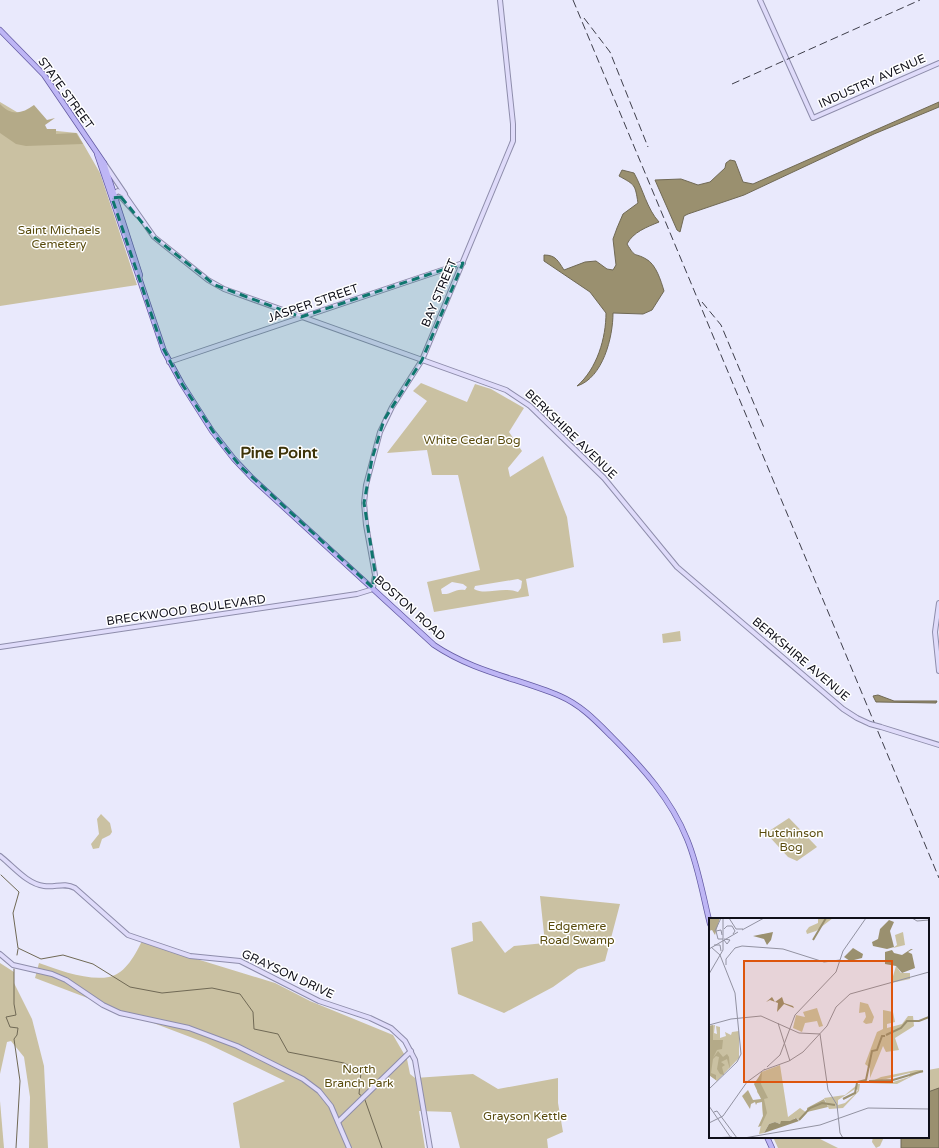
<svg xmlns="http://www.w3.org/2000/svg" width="939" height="1148" font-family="'Varela Round',sans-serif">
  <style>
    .green { fill: #cac1a2; fill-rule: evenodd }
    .forest { fill: #b4aa88 }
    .water { fill: #9a906f; stroke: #706955 }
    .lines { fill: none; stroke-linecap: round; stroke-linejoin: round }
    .stream { stroke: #706955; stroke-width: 1 }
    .secondary-casing { stroke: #8e8dab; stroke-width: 6 }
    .primary-casing { stroke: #655ca3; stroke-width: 6 }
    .secondary { stroke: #dfdbfa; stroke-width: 4 }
    .primary { stroke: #beb6f5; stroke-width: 4.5 }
    .rail { stroke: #3e3e4a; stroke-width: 1; stroke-dasharray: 8 4; stroke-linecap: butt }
    .secondary-bridge-casing { stroke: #8e8dab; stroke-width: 6; stroke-linecap: butt }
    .secondary-bridge { stroke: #dfdbfa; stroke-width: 4 }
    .marked { fill: #0f766e; fill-opacity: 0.2; stroke: #0f766e; stroke-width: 3; stroke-dasharray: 8 5; stroke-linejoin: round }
    .labels { text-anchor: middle; stroke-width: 3; stroke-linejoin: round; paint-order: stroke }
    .street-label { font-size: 12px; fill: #0f0f19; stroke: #fff }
    .park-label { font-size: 12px; fill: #594b0d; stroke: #fff }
    .district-label { font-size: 16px; font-weight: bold; fill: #3d3308; stroke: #fff }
    .inset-river { fill: none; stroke: #9a906f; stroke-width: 2 }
    .inset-road { fill: none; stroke: #9292a1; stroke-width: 1 }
    .view { fill: #dd550d; fill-opacity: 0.15; stroke: #dd550d; stroke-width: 2 }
    .inset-edge { fill: none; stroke: #0f0f19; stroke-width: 2 }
  </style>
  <rect width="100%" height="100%" fill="#e9e9fc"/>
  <g class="green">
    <path d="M 0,102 L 47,130 L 77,133 L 100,173 L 137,285 L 0,306 Z"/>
    <path d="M 421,383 L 467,402 L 475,384 L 491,389 L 524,408 L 509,432 L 522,451 L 508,468 L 510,477 L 543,456 L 567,517 L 574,567 L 526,579 L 529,596 L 434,612 L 427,582 L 480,570 L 458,475 L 432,475 L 427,450 L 387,453 L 427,401 L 413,391 ZM 518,579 L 522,581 L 521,588 L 518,592 C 501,586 486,596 474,589 L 475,586 ZM 452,582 L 463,584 L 467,587 L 465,590 C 454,588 452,595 442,594 L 441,589 Z"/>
    <path d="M 680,631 L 681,641 L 663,643 L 662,634 Z"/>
    <path d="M 101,814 L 110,823 L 112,832 L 110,835 L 102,839 L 99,848 L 93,849 L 91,844 L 99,834 L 97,819 Z"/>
    <path d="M 789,818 L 817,847 L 797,861 L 788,857 L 766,833 Z"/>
    <path d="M 540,896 L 620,904 L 605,961 L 578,969 L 553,987 L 504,1013 L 458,994 L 451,948 L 473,941 L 472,923 L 481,921 L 505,953 L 514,946 L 545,943 Z"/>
    <path d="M 143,939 L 151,945 L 275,983 L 310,1001 L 393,1035 L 407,1059 L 410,1074 L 415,1078 L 473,1074 L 498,1089 L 558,1078 L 558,1103 L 563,1132 L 547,1139 L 548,1148 L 460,1148 L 451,1112 L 419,1111 L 425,1148 L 240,1148 L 233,1103 L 285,1081 L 206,1043 L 35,978 L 39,963 C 58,970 88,981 109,977 C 126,974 136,953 143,939 Z"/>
    <path d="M 0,963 L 14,972 L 14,983 L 32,1019 L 44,1066 L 48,1148 L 29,1148 L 30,1097 L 24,1057 L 11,1041 L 7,1042 L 0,1074 Z"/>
    <path d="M 939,1068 L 939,1098 L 928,1101 L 928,1070 Z"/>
    <path d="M 0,1101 L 4,1148 L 0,1148 Z"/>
    <path d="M 777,1137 L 820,1139 L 838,1148 L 778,1148 L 774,1139 Z"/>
    <path d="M 873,1137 L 884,1137 L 880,1146 L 876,1148 L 872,1142 Z"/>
  </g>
  <path class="forest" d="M 0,104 C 11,116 22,114 34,105 L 47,120 L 55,118 L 45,125 L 47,129 L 56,129 L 56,134 L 76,133 L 83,144 L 26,146 L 16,144 L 0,133 Z"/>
  <g class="water">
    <path d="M 939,102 L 939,107 L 874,134 L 744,195 L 688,214 L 684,216 L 680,232 L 677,230 L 655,180 L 681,179 L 698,185 L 710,182 L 725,168 L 726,163 L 730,160 L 735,161 L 743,182 L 753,184 Z"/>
    <path d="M 622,170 L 634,173 C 643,189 647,209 659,222 C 647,227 633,232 627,244 C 636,259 634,252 646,259 C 656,264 661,281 664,291 L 652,310 L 643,314 L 613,313 C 613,337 603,378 577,386 C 597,369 606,338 606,313 L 590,292 L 544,261 L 544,255 C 556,255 558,261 564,270 L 585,262 L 596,261 L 607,269 L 613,270 L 616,265 L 613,239 L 617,228 L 623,214 L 638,203 C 635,184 635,185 619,176 Z"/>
    <path d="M 878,695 L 894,701 L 937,701 L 936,703 L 879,702 L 876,702 L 873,696 Z"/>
    <path d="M 939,1088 L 939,1148 L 901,1148 L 901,1137 L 928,1137 L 928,1092 Z"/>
  </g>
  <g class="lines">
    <g class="stream">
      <path d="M 1,875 L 19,892 L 13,913 L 18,948 L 41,959 L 63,955 L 93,964 L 130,987 L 162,993 L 212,988 L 240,994 L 253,1012 L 254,1029 L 278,1034 L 288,1052 L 344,1063 L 361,1072 L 359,1094 L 362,1096"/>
      <path d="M 17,955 L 18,949"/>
      <path d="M 14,969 L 14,1004 L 16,1015 L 6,1017 L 10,1027 L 18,1028 L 17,1035 L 14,1039 L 20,1081 L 16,1148"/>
      <path d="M 365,1100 L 382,1148"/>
    </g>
    <g class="secondary-casing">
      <g id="secondary">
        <path d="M 760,0 L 813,118 L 939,63"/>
        <path d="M 104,163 L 125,194"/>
        <path d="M 112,195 L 118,191 L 124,194 L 154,237 L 208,280 L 224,289 L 506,390 L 530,406 L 604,478 L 677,567 L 843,709 L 857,718 L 870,724"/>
        <path d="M 112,198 L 121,197 L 137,215"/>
        <path d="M 169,362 L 463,263"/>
        <path d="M 939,603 L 935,632 L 939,671"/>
        <path d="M 0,647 L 357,594 L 370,590 L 373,588 L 375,575 L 366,525 L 364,503 L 366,485 L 380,432 L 392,407 L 422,360 L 513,141 L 513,124 L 500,0"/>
        <path d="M 881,727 L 939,745"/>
        <path d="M 0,856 C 13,866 27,884 44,886 C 55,888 64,882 75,888 L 128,935 L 190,956 L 240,961 L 319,1001 L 370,1018 L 391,1028 L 405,1041 L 415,1060 L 430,1148"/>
        <path d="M 0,954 L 13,965 L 52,974 L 66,980 L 103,1005 L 120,1013 L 189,1028 L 237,1046 L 303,1079 L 319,1091 L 331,1106 L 349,1148"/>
        <path d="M 338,1122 L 411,1051"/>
      </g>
    </g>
    <g class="primary-casing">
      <g id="primary">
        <path d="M 0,30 L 44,75 L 104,163 L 140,275 L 139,278"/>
        <path d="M 97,154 L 164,351 L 182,384 L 212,431 L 234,459 L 252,478 L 434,645 C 474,672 517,678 560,696 C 581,705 596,721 612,737 C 642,767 671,799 687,839 C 698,865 703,896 710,924"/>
        <path d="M 767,1137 L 772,1148"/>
      </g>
    </g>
    <use href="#secondary" class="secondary"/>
    <use href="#primary" class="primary"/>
    <g class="rail">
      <path d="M 573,0 L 939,878"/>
      <path d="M 584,18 L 610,52 L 648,147"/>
      <path d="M 732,84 L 920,0"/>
      <path d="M 702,302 L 721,325 L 765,430"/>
    </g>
    <g class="secondary-bridge-casing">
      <path id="secondary-bridge" d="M 870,724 L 881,727"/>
    </g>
    <use href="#secondary-bridge" class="secondary-bridge"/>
  </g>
  <path class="marked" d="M 121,197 L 154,237 L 215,285 L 301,317 L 463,263 L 422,360 L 384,420 L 372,459 L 364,503 L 375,572 L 373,588 L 241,467 L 218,439 L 182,384 L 162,346 L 112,198 Z"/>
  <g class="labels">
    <g class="street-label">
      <text transform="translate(872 81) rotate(-24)" y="4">INDUSTRY AVENUE</text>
      <text transform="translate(66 93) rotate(54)" y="4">STATE STREET</text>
      <text transform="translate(439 293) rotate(-67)" y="4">BAY STREET</text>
      <text transform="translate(313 303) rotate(-19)" y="4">JASPER STREET</text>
      <text transform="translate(571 434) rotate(44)" y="4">BERKSHIRE AVENUE</text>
      <text transform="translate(410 608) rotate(42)" y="4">BOSTON ROAD</text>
      <text transform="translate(186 610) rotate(-8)" y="4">BRECKWOOD BOULEVARD</text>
      <text transform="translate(801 659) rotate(40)" y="4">BERKSHIRE AVENUE</text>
      <text transform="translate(288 974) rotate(25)" y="4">GRAYSON DRIVE</text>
    </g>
    <g class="park-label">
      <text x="59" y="234">Saint Michaels<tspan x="59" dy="14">Cemetery</tspan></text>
      <text x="472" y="444">White Cedar Bog</text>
      <text x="791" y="837">Hutchinson<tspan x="791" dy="14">Bog</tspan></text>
      <text x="577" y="930">Edgemere<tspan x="577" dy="14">Road Swamp</tspan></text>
      <text x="359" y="1073">North<tspan x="359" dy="14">Branch Park</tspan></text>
      <text x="525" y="1120">Grayson Kettle</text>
    </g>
    <g class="district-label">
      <text x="279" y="458">Pine Point</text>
    </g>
  </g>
  <g transform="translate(709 918)">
    <rect width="220" height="220" fill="#e9e9fc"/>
    <path d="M 109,0 L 124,0 L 107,13 L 98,16 L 97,13 L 100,9 L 109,5 ZM 194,14 L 196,27 L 184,30 L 188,27 L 186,17 ZM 187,48 L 192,55 L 201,55 L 201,61 L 182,65 ZM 151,84 L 159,86 L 165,99 L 163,105 L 157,106 L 154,104 L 157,99 L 156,94 L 150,95 ZM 108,90 L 114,108 L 110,109 L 108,103 L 96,105 L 93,114 L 84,110 L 87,97 L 96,99 L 94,94 ZM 174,92 L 184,94 L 186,104 L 178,106 L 178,110 L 193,106 L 199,98 L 204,98 L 205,108 L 186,120 L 190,132 L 177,134 L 174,128 L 161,160 L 161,150 L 156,146 L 168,114 L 174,111 ZM 6,107 L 5,115 L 8,116 L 7,108 L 11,109 L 11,120 L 17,118 L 16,114 L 22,117 L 23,114 L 30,113 L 30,140 L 8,163 L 0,157 L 0,108 ZM 71,147 L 79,199 L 91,190 L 98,195 L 91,202 L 86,200 L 81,205 L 74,203 L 71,206 L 66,204 L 60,206 L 55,215 L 50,216 L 54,198 L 53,181 L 48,174 L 48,165 L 52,154 ZM 207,152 L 212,152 L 214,155 L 211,154 L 188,166 L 159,165 L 172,159 ZM 201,155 L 200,159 L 184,164 L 169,163 ZM 149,166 L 151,166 L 150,173 L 134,190 L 120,191 L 115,180 L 136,177 ZM 146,171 L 149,172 L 145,177 L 136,185 L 129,187 L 129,182 Z" fill="#cac1a2" fill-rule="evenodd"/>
    <path d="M 0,0 L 11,0 L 6,17 L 3,12 L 0,13 ZM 4,107 L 4,122 L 14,122 L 13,131 L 8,132 L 5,125 L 8,132 L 4,140 L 9,133 L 14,139 L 18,136 L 20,139 L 21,151 L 18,141 L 12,144 L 16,147 L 13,149 L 15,157 L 11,156 L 8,151 L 10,139 L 7,138 L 4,141 L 2,155 L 7,157 L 7,162 L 0,157 L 0,108 ZM 53,154 L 52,166 L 59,180 L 55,181 L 58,195 L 52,208 L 49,209 L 54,198 L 53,184 L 48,185 L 47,187 L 46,184 L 42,186 L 41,191 L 33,178 L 39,172 L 44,182 L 52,181 L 45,166 ZM 115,181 L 119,189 L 98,194 L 98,190 Z" fill="#b4aa88"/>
    <path d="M 180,2 L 185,4 L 181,13 L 185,29 L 178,31 L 164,28 L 163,24 L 169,21 L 171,11 ZM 64,14 L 62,22 L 58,27 L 55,21 L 44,18 ZM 144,30 L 154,36 L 153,40 L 141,43 L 135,39 ZM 202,31 L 204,31 L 199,34 L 203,36 L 206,50 L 193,55 L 187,48 L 176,46 L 176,34 L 183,32 L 185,35 L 193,37 ZM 63,79 L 66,84 L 73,79 L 75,85 L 84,88 L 85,90 L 75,86 L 68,94 L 69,85 L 61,82 L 57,84 ZM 87,200 L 90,203 L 55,215 L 60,206 L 66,204 L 71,206 L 72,203 L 81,203 Z" fill="#9a906f"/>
    <path class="inset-river" d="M 104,22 L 117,0M 177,117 L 192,110 L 198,103 L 210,103 L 220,99M 160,163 L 184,162 L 214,153M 148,164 L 157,162 L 163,133 L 168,132 L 173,118 L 176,118M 134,181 L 146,175 L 148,165M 90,202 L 101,190 L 113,185 L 126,187"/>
    <path class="inset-road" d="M 20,0 L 27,11 L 34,11M 203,0 L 208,3 L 220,2M 15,11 L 18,8 L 23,8 L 26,13 L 24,16M 33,12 L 55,0M 6,13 L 12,0M 13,17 L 12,12 L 7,13 L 9,21 L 14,21M 15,21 L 21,22 L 18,26 L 15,22M 5,27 L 11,27 L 12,33M 0,31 L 29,14M 17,47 L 17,41 L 26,30 L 33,28 L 74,31 L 115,44 L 131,42M 0,56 L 14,32 L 14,0M 69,105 L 81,143M 0,107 L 22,101 L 52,98 L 90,115 L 111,116M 111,116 L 119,172 L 128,187 L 131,215 L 134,220M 58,149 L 71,137 L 86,97 L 127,54 L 134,33 L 157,0M 55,152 L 80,143 L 94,134 L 118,108 L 127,89 L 141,76 L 220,54M 0,171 L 28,144 L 32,136 L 26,75 L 11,37 L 2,29M 0,188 L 22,220M 5,194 L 8,193 L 28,220M 0,205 L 14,198 L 38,164 L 56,151M 2,220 L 23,219M 35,220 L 111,207 L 159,190 L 220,191"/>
    <path class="view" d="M 35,43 L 183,43 L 183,164 L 35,164 Z"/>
    <rect width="220" height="220" class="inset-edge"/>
  </g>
</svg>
